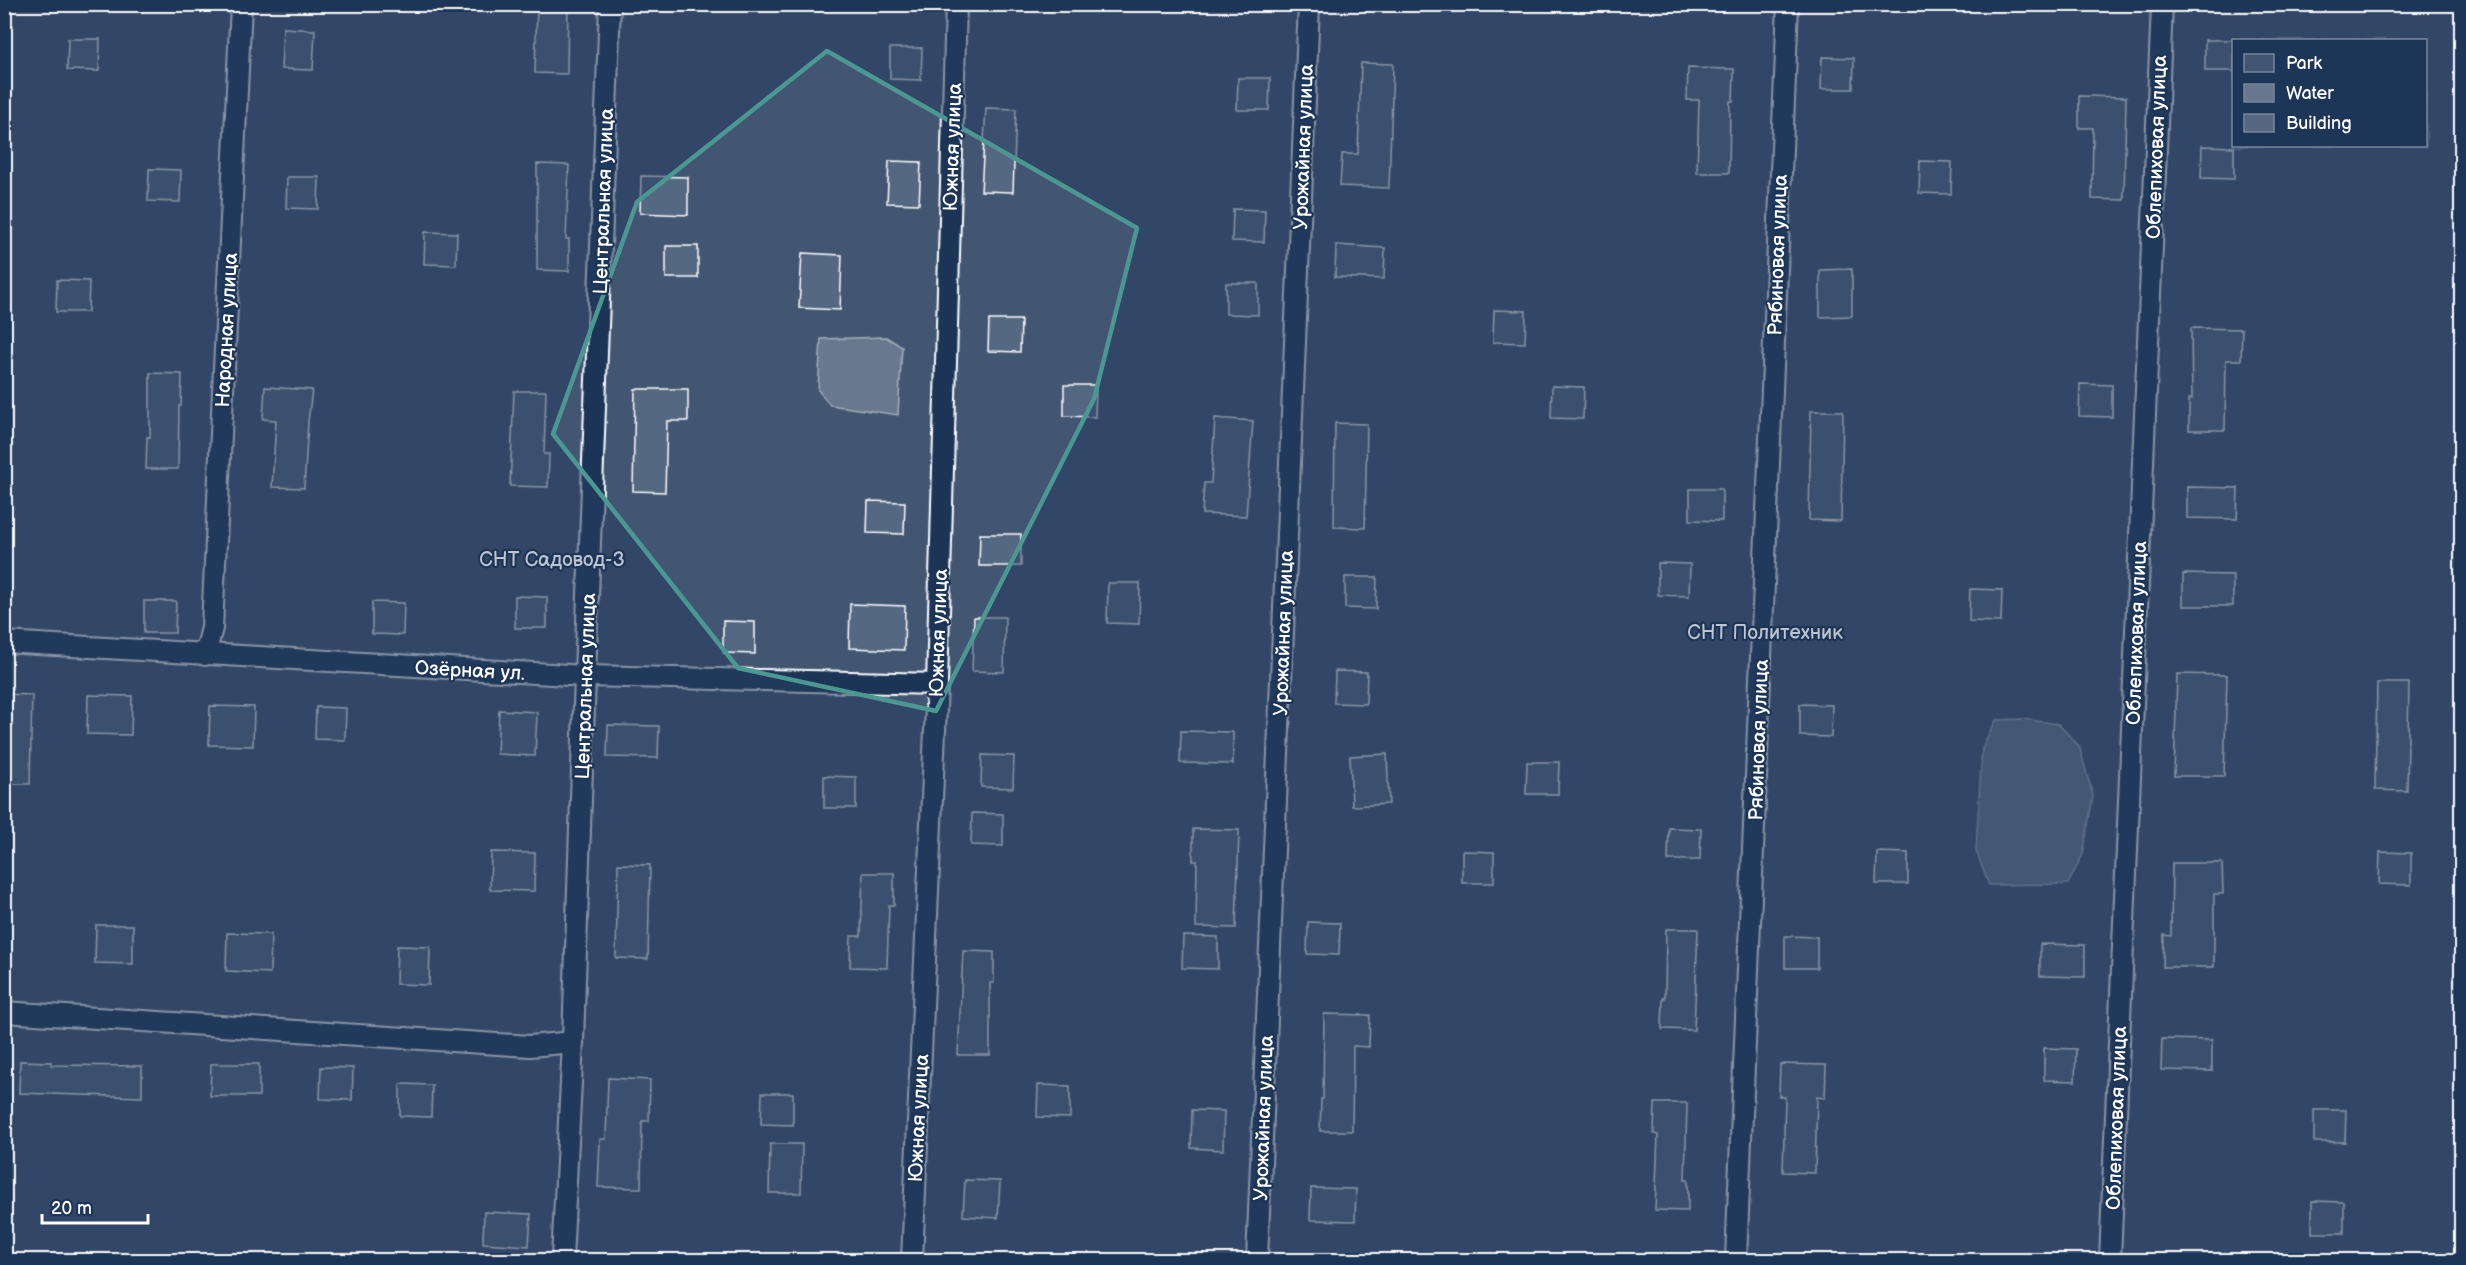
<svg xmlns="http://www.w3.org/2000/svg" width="2466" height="1265" font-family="'Balsamiq Sans',sans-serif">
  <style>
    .green { fill: #425672; stroke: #a0aab8; stroke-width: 1.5; fill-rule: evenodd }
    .water { fill: #67788e; stroke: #a4aebb; stroke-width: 1.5 }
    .building { fill: #556781; stroke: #fff; stroke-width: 1.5 }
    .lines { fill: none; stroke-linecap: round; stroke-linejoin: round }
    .lane-casing { stroke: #fff; stroke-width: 24 }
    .lane { stroke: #1d3557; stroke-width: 20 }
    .marked { fill: none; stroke: #4b9892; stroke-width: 4.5; stroke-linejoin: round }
    .labels { text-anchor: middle; stroke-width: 4.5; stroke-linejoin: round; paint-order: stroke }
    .street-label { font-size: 20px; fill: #fff; stroke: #1d3557 }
    .park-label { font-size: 20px; fill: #bdc4ce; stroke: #1d3557 }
  </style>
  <rect width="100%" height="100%" fill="#263d5e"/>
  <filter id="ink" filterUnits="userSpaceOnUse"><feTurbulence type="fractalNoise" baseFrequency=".0167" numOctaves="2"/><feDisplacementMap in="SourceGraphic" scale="12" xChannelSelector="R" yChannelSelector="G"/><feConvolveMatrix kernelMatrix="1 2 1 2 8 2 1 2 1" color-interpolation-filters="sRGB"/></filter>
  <g filter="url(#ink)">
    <path class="green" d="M 5,5 L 2461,5 L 2461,1260 L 5,1260 ZM 2234,40 L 2426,40 L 2426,146 L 2234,146 Z"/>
    <g class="water">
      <path d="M 886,337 L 902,347 L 898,415 L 830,405 L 818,390 L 821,339 Z"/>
      <path d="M 2024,719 L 2058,724 L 2079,746 L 2093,796 L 2083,854 L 2068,884 L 1989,885 L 1976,851 L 1982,749 L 1996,720 Z"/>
    </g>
    <g class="building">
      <path d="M 537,4 L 568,4 L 567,74 L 535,73 Z"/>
      <path d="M 283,28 L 315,30 L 313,70 L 281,69 Z"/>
      <path d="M 68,39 L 100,39 L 99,71 L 67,70 Z"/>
      <rect x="2205" y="40" width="29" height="31"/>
      <path d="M 890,48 L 922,48 L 921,80 L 890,79 Z"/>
      <path d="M 1822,57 L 1854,58 L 1853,89 L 1821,89 Z"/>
      <path d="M 1361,63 L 1393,64 L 1389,188 L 1340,186 L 1342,154 L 1358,154 Z"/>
      <path d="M 1688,68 L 1734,69 L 1733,101 L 1730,101 L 1729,173 L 1697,173 L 1699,100 L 1687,100 Z"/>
      <path d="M 1238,78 L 1270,78 L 1269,110 L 1237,110 Z"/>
      <path d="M 2079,96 L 2126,97 L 2124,200 L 2092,199 L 2093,128 L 2079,128 Z"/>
      <path d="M 986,108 L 1016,109 L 1013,192 L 981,191 Z"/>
      <path d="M 2202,146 L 2234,147 L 2234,179 L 2201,178 Z"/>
      <path d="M 889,161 L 921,162 L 919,204 L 887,203 Z"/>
      <path d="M 1920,161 L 1952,162 L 1951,194 L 1919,193 Z"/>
      <path d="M 537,164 L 569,165 L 566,239 L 569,239 L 569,271 L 537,270 Z"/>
      <path d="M 149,169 L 181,170 L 180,202 L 148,201 Z"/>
      <path d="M 641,176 L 688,177 L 688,215 L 640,213 Z"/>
      <path d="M 287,177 L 319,177 L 318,209 L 286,208 Z"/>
      <path d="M 1233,209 L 1265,210 L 1264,242 L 1232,241 Z"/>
      <path d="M 425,232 L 457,233 L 456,265 L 424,264 Z"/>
      <path d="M 1336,245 L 1385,248 L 1384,279 L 1335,277 Z"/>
      <rect x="666" y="246" width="32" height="32"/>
      <path d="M 802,253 L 842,255 L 840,310 L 799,308 Z"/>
      <path d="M 1852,269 L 1852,316 L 1820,317 L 1820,270 Z"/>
      <path d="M 57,280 L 89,281 L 88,312 L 56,312 Z"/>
      <path d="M 1226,283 L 1258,283 L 1258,315 L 1226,314 Z"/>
      <path d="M 1494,310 L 1526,311 L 1525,343 L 1493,342 Z"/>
      <path d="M 989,320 L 1021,320 L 1020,352 L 988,351 Z"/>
      <path d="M 2191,328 L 2242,329 L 2241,360 L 2226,360 L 2225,430 L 2189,430 L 2189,399 L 2192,399 Z"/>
      <path d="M 150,373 L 182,374 L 181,406 L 179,406 L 178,469 L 146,469 L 147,437 L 150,437 Z"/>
      <path d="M 2080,384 L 2112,385 L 2112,417 L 2079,416 Z"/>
      <path d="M 1064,385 L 1096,385 L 1095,417 L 1064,416 Z"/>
      <path d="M 1552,386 L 1584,387 L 1583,419 L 1551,418 Z"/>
      <path d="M 265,387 L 312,390 L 308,422 L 304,488 L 272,487 L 276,420 L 263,419 Z"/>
      <path d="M 635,389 L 688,389 L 688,421 L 667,421 L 665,492 L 633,491 Z"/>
      <path d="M 514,391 L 546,391 L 544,454 L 549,454 L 548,487 L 510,486 Z"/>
      <path d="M 1811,411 L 1843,411 L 1841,521 L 1809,520 Z"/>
      <path d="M 1215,418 L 1253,421 L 1246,516 L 1202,514 L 1204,483 L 1211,483 Z"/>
      <path d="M 1335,423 L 1367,424 L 1365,528 L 1334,527 Z"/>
      <path d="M 2187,487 L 2238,488 L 2237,519 L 2187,518 Z"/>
      <path d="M 1690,489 L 1722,489 L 1722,521 L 1690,520 Z"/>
      <path d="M 868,501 L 905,502 L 904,534 L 867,533 Z"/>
      <path d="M 980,534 L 1021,534 L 1021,566 L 979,566 Z"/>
      <path d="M 1658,563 L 1690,564 L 1689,596 L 1658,595 Z"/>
      <path d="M 2183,574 L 2233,575 L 2233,606 L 2183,606 Z"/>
      <path d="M 1345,577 L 1377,577 L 1376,609 L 1345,608 Z"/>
      <path d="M 1108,583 L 1140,583 L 1139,624 L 1107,623 Z"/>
      <path d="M 1970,589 L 2002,590 L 2001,622 L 1969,621 Z"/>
      <path d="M 515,596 L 547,597 L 547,628 L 515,628 Z"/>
      <path d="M 144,601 L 176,601 L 175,633 L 144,633 Z"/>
      <path d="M 372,602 L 404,603 L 403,635 L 372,634 Z"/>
      <path d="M 850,604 L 905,606 L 904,650 L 849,648 Z"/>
      <path d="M 974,617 L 1005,617 L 1004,672 L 972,671 Z"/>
      <path d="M 723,621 L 755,622 L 755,654 L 723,653 Z"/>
      <path d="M 1335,671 L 1367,672 L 1366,704 L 1334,703 Z"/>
      <path d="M 2177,674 L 2227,675 L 2224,776 L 2174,776 Z"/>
      <path d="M 2377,683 L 2409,683 L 2407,791 L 2375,790 Z"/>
      <path d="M 4,694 L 32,695 L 30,784 L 4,784 Z"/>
      <path d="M 88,695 L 132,696 L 131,735 L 87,734 Z"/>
      <path d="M 1800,704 L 1832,705 L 1831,737 L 1800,736 Z"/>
      <path d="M 210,706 L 254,707 L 253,746 L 209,745 Z"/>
      <path d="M 316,707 L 346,708 L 345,740 L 315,739 Z"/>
      <path d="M 499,710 L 537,712 L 535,756 L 497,754 Z"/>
      <path d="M 608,725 L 659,726 L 658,758 L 607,757 Z"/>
      <path d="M 1181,731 L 1233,732 L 1233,764 L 1180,763 Z"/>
      <path d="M 1387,754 L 1389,804 L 1352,806 L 1350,756 Z"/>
      <path d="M 982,755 L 1014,756 L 1013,788 L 981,787 Z"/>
      <path d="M 1527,762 L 1559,762 L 1558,794 L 1526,794 Z"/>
      <path d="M 824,776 L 856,777 L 856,808 L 824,808 Z"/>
      <path d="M 972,813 L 1003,814 L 1003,846 L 971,845 Z"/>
      <path d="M 1669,828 L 1701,829 L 1700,860 L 1668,860 Z"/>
      <path d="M 1193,829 L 1239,830 L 1236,928 L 1196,927 L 1197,861 L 1193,861 Z"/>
      <path d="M 1462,851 L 1494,852 L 1494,883 L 1462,883 Z"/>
      <path d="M 491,852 L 535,853 L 534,891 L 490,890 Z"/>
      <path d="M 1877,852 L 1908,853 L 1908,884 L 1876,884 Z"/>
      <path d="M 2380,852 L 2411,853 L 2411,885 L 2379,884 Z"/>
      <path d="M 2172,863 L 2222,863 L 2223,894 L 2214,894 L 2214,967 L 2163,967 L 2164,935 L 2171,936 Z"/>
      <path d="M 618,864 L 650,865 L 648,959 L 616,958 Z"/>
      <path d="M 863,873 L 894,873 L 894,905 L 889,905 L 887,968 L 850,967 L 851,936 L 861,936 Z"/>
      <path d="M 1308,922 L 1340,923 L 1339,955 L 1307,954 Z"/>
      <path d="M 96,925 L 133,925 L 133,964 L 95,963 Z"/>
      <path d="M 1666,929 L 1698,929 L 1694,1030 L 1662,1029 L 1663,998 L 1665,998 Z"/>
      <path d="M 227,933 L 271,934 L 270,973 L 226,971 Z"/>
      <path d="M 1183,936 L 1218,937 L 1218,969 L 1182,968 Z"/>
      <path d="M 1785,936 L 1817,937 L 1817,968 L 1785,968 Z"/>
      <path d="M 2040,944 L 2085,945 L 2085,977 L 2040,976 Z"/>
      <path d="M 397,946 L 430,947 L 429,985 L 396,984 Z"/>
      <path d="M 963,951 L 994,952 L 994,983 L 990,983 L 990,1055 L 958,1055 Z"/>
      <path d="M 1324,1014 L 1370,1015 L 1369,1047 L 1353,1046 L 1352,1131 L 1320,1131 L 1321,1099 L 1323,1099 Z"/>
      <path d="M 2162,1039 L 2212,1040 L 2212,1071 L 2161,1070 Z"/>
      <path d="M 2044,1048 L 2076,1049 L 2075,1081 L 2044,1080 Z"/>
      <path d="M 20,1061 L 51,1062 L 51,1065 L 142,1066 L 142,1097 L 19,1093 Z"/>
      <path d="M 211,1064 L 259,1064 L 259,1096 L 210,1096 Z"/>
      <path d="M 1780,1064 L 1826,1065 L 1825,1098 L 1817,1097 L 1815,1173 L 1783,1172 L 1785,1097 L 1779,1096 Z"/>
      <path d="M 321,1067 L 353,1068 L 352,1100 L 320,1099 Z"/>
      <path d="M 608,1078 L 650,1080 L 649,1121 L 642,1121 L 641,1188 L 598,1187 L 600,1139 L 606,1139 Z"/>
      <path d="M 400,1084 L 432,1085 L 431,1117 L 400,1116 Z"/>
      <path d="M 1038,1085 L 1070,1086 L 1070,1118 L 1037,1117 Z"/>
      <path d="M 762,1093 L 793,1093 L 793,1125 L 761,1124 Z"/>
      <path d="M 1655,1103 L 1687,1103 L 1685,1179 L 1688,1179 L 1688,1211 L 1655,1210 L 1658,1135 L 1654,1134 Z"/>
      <path d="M 1192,1110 L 1224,1111 L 1223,1150 L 1191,1148 Z"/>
      <path d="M 2314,1110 L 2346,1110 L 2345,1142 L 2314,1142 Z"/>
      <path d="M 770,1144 L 802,1144 L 801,1193 L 769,1193 Z"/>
      <path d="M 965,1180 L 1000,1181 L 998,1218 L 963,1216 Z"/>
      <path d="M 1311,1188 L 1356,1189 L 1355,1221 L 1310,1220 Z"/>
      <path d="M 2312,1201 L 2344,1202 L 2344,1233 L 2312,1233 Z"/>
      <path d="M 484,1212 L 531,1214 L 529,1246 L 483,1243 Z"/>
    </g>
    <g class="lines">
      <g class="lane-casing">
        <g id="lane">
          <path d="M 4,642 L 585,676 L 937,684"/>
          <path d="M 205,655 L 212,628 L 241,4"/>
          <path d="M 4,1012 L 530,1046 L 573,1042"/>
          <path d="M 562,1260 L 573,1042 L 585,676 L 610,4"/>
          <path d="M 912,1260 L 937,684 L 956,4"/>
          <path d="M 1257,1260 L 1309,4"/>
          <path d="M 1736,1260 L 1788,4"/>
          <path d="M 2110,1260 L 2162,4"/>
        </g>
      </g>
      <use href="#lane" class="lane"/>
    </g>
  </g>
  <path d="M0 0H2466V1265H0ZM 827,51 L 1137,228 L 1094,399 L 936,711 L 738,668 L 553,434 L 637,202 Z" fill="#263d5e" fill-opacity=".55" fill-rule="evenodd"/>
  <path class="marked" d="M 827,51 L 1137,228 L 1094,399 L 936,711 L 738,668 L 553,434 L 637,202 Z"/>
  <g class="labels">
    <g class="street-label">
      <text transform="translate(952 147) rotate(-88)" y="7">Южная улица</text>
      <text transform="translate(1303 147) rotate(-88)" y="7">Урожайная улица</text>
      <text transform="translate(2156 147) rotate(-88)" y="7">Облепиховая улица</text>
      <text transform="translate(603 201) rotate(-88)" y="7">Центральная улица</text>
      <text transform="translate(1777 255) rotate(-88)" y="7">Рябиновая улица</text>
      <text transform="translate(226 330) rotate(-87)" y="7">Народная улица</text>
      <text transform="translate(938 633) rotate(-88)" y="7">Южная улица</text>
      <text transform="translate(1283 633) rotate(-88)" y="7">Урожайная улица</text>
      <text transform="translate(2136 633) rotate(-88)" y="7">Облепиховая улица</text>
      <text transform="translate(470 670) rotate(3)" y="7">Озёрная ул.</text>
      <text transform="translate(585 686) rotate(-88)" y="7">Центральная улица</text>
      <text transform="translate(1758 740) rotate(-88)" y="7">Рябиновая улица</text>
      <text transform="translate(918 1118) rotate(-87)" y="7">Южная улица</text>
      <text transform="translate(1263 1118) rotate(-88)" y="7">Урожайная улица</text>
      <text transform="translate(2116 1118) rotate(-88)" y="7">Облепиховая улица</text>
    </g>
    <g class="park-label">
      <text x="552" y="566">СНТ Садовод-3</text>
      <text x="1765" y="639">СНТ Политехник</text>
    </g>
  </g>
  <rect width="2466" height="1265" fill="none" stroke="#1d3557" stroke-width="24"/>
  <rect x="12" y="12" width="2442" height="1241" fill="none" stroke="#fff" stroke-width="2" filter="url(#ink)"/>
  <rect x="2232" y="39" width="195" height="108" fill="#1d3557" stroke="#77869a" stroke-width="1.5"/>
  <rect x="2244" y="54" width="30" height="18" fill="#425672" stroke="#77869a" stroke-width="1.5"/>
  <text x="2286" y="69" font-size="18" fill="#ffffff">Park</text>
  <rect x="2244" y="84" width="30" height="18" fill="#67788e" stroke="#77869a" stroke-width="1.5"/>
  <text x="2286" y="99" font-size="18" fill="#ffffff">Water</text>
  <rect x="2244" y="114" width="30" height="18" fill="#556781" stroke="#77869a" stroke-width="1.5"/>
  <text x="2286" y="129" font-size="18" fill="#ffffff">Building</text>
  <path d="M42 1214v9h106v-9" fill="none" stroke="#ffffff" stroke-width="3"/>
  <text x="51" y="1214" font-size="18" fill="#ffffff" stroke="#1d3557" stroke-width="4.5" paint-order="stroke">20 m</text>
</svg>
